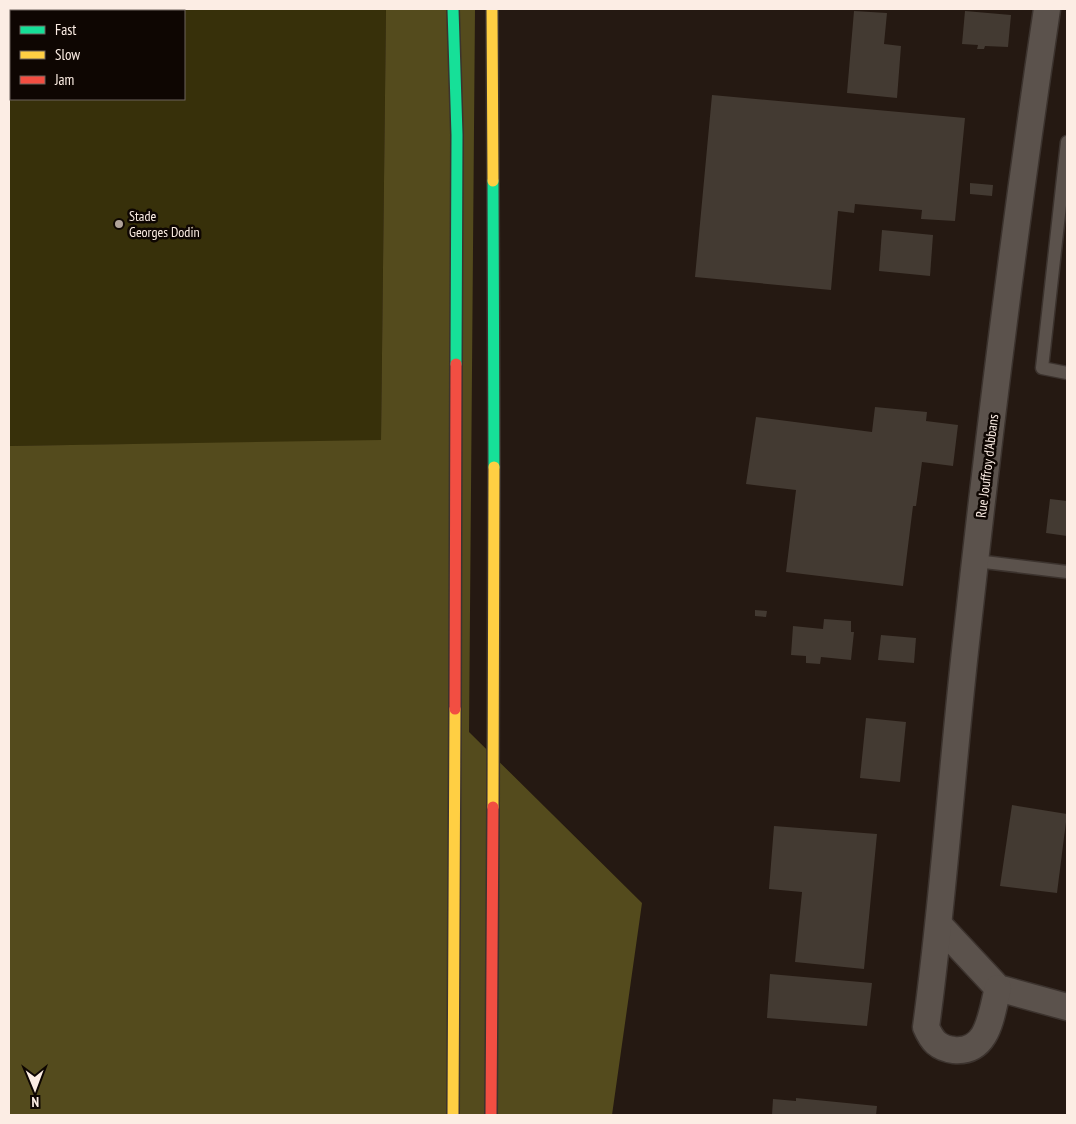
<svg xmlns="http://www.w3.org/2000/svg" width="1076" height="1124" font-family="'PT Sans Narrow',sans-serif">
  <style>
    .green { fill: #37300a; fill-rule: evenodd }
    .forest { fill: #544b1d }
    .building { fill: #433a32 }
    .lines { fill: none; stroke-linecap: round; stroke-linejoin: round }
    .lane-casing { stroke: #3c332e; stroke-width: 15 }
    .street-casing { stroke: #3c332e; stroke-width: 29 }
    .fast-casing { stroke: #3c332e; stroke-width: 14 }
    .slow-casing { stroke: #3c332e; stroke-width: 14 }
    .jam-casing { stroke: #3c332e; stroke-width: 14 }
    .lane { stroke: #5b524c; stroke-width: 12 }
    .street { stroke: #5b524c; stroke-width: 26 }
    .fast { stroke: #16e098; stroke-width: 11 }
    .slow { stroke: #ffcf43; stroke-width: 11 }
    .jam { stroke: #f24e42; stroke-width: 11 }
    .poi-dot { fill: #b1a39a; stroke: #0e0602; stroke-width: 2 }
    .labels { text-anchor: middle; stroke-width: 5; stroke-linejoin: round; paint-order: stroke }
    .poi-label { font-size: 14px; fill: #fcede4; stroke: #0e0602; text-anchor: start }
    .street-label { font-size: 14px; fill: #fcede4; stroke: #0e0602 }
  </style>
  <rect width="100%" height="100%" fill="#251912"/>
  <path class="green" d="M 9,9 L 386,9 L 381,441 L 9,446 ZM 11,11 L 184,11 L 184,99 L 11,99 Z"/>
  <path class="forest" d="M 386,9 L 475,9 L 469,732 L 642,903 L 612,1115 L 9,1115 L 9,446 L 381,440 Z"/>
  <g class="building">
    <path d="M 854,11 L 887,13 L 884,44 L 901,46 L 897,98 L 847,93 Z"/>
    <path d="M 965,11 L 1011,15 L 1008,47 L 985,46 L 984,49 L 977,49 L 978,45 L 962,44 Z"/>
    <path d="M 712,95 L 965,118 L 955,221 L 921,219 L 922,210 L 855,204 L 854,213 L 838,211 L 831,290 L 695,277 Z"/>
    <path d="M 970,183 L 993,185 L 992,196 L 970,194 Z"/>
    <path d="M 882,230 L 933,235 L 930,276 L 879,271 Z"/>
    <path d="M 875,407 L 927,412 L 926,421 L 958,425 L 953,466 L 922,462 L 916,506 L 913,506 L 903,586 L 786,572 L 796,490 L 746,484 L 756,417 L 872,432 Z"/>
    <path d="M 1050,499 L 1067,501 L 1067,536 L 1046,533 Z"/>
    <path d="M 755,610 L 767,611 L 766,617 L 755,616 Z"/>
    <path d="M 824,619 L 851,621 L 851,632 L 854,632 L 851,660 L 821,657 L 820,664 L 806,663 L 806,656 L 791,655 L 793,626 L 823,629 Z"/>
    <path d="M 881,635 L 916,638 L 914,663 L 878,660 Z"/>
    <path d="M 866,718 L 906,722 L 900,782 L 860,778 Z"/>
    <path d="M 1012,805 L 1067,814 L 1057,893 L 1000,886 Z"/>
    <path d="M 774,826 L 877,834 L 864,969 L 795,962 L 802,892 L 769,889 Z"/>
    <path d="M 770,974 L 872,983 L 867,1026 L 767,1018 Z"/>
    <path d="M 796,1098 L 877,1106 L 876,1115 L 772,1115 L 773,1099 L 796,1101 Z"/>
  </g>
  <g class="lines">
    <g class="lane-casing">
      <g id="lane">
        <path d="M 1067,142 L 1042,368 L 1067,373"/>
        <path d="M 976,561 L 1067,572"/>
      </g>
    </g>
    <g class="street-casing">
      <g id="street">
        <path d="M 940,926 L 998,988 L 1067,1007"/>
        <path d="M 998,988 C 991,1014 989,1053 954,1050 C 938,1048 932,1041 926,1027 C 944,896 952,764 967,633 C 990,424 1016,216 1047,9"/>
      </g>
    </g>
    <g class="fast-casing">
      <g id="fast">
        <path d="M 453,9 L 457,135 L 456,364"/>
        <path d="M 493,181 L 494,467"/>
      </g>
    </g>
    <g class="slow-casing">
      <g id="slow">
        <path d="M 492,9 L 493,181"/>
        <path d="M 493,807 L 494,467"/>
        <path d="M 453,1115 L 455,709"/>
      </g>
    </g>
    <g class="jam-casing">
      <g id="jam">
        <path d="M 455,709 L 456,364"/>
        <path d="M 491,1115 L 493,807"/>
      </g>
    </g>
    <use href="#lane" class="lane"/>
    <use href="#street" class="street"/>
    <use href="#fast" class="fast"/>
    <use href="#slow" class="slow"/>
    <use href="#jam" class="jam"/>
  </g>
  <circle class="poi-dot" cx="119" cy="224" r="5"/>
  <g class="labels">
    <g class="poi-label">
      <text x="129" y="221">Stade<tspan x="129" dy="16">Georges Dodin</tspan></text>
    </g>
    <g class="street-label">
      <text transform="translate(987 466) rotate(-83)" y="5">Rue Jouffroy d'Abbans</text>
    </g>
  </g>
  <rect width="1076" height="1124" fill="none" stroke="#fcede4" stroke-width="20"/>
  <rect x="10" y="10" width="175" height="90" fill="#0e0602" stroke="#6d625c"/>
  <rect x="20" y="26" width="25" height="8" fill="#16e098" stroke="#6d625c"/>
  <text x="55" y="35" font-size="15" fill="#fcede4">Fast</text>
  <rect x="20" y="51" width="25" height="8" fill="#ffcf43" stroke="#6d625c"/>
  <text x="55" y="60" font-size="15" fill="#fcede4">Slow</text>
  <rect x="20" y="76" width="25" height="8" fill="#f24e42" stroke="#6d625c"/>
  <text x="55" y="85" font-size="15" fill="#fcede4">Jam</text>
  <g transform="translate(35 1089) rotate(179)" stroke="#0e0602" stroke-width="4" paint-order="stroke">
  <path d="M0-4L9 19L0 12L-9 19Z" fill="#fcede4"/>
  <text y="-8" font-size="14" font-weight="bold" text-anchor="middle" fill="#fcede4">N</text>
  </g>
</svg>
